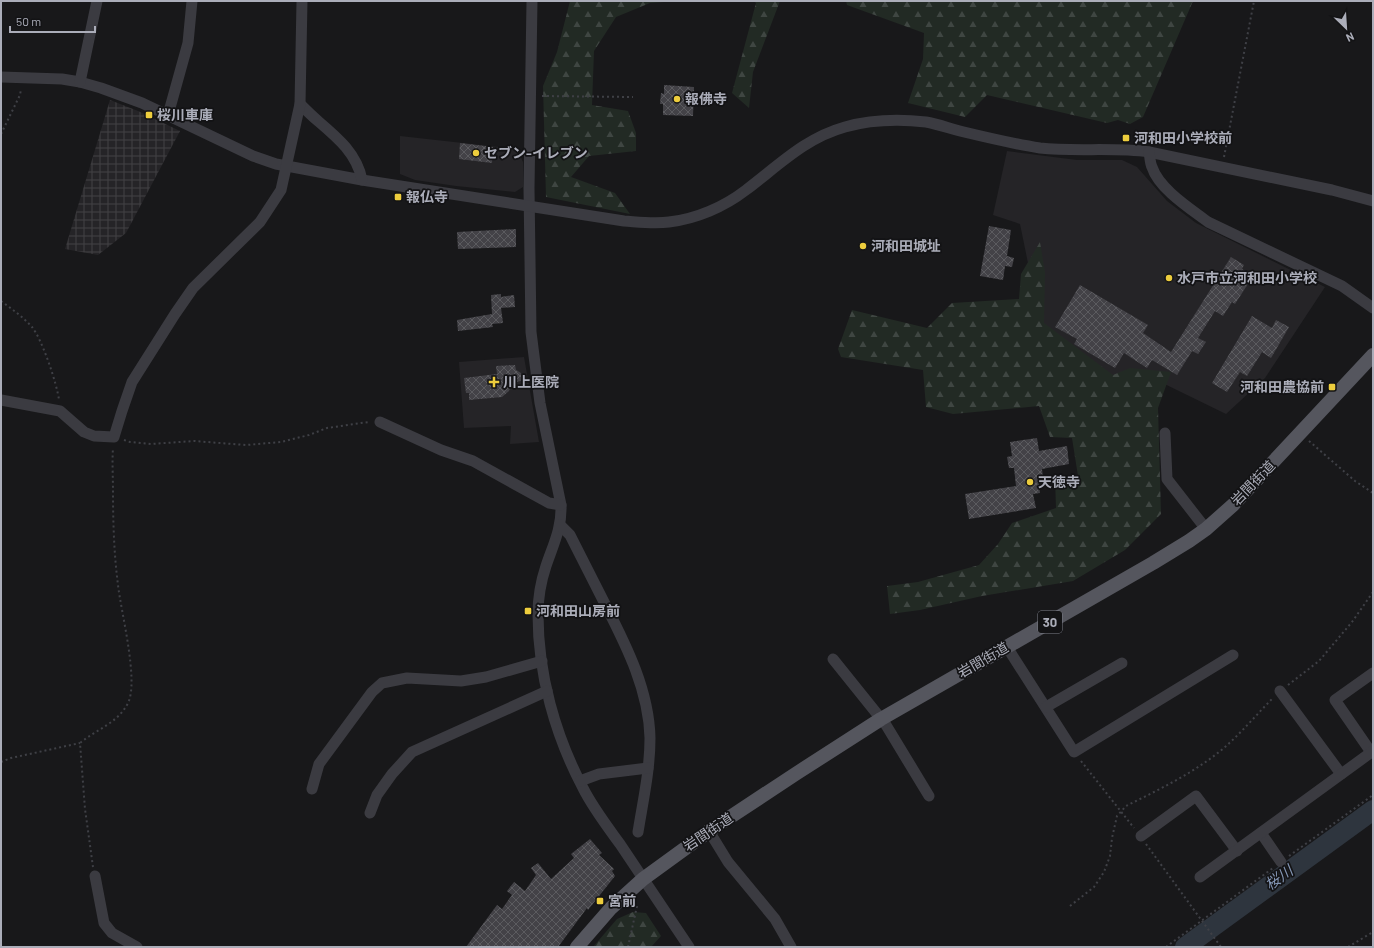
<svg xmlns="http://www.w3.org/2000/svg" width="1374" height="948" font-family="Barlow,'Noto Sans JP',sans-serif">
  <style>
    .built { fill: #252427 }
    .industrial { fill: url(#industrial-grid) }
    .forest { fill: url(#forest-firs) }
    .lines { fill: none; stroke-linecap: round; stroke-linejoin: round }
    .river { stroke: #2e353e; stroke-width: 20 }
    .building { fill: url(#building-cross-hatch) }
    .path { stroke: #3f4046; stroke-width: 2; stroke-dasharray: 2 3; stroke-linecap: butt }
    .minor { stroke: #3b3b41; stroke-width: 11 }
    .major { stroke: #55565e; stroke-width: 14 }
    .poi-dot { fill: #edcd3d; stroke: #131315; stroke-width: 1.5 }
    .labels { text-anchor: middle; stroke-width: 3.5; stroke-linejoin: round; paint-order: stroke }
    .shield { fill: #131315; stroke: #7d7f88; stroke-width: 1 }
    .shield-label { font-size: 13px; font-weight: bold; fill: #abadb9 }
    .poi-label { font-size: 14px; font-weight: bold; fill: #abadb9; stroke: #131315; text-anchor: start }
    .street-label { font-size: 14px; fill: #abadb9; stroke: #131315 }
    .water-label { font-size: 15px; font-style: italic; fill: #8395b3; stroke: #131315 }
  </style>
  <defs>
    <pattern id="industrial-grid" width="8" height="8" patternUnits="userSpaceOnUse"><rect width="8" height="8" fill="#252427"/><path d="M0 4h8M4 0v8" fill="none" stroke="#424144"/></pattern>
    <pattern id="forest-firs" width="22" height="20" patternUnits="userSpaceOnUse"><rect width="22" height="20" fill="#222a24"/><path d="M5 1l3.5 6h-7zM16 11l3.5 6h-7z" fill="#3f4642"/></pattern>
    <pattern id="building-cross-hatch" width="8" height="8" patternUnits="userSpaceOnUse"><rect width="8" height="8" fill="#434247"/><path d="M0 0l8 8M0 8l8-8" fill="none" stroke="#5b5b5f"/></pattern>
  </defs>
  <rect width="100%" height="100%" fill="#18181a"/>
  <g class="built">
    <path d="M 400,136 L 517,149 L 523,162 L 523,187 L 515,192 L 456,186 L 415,180 L 400,174 Z"/>
    <path d="M 1007,151 L 1077,160 L 1122,160 L 1137,167 L 1167,201 L 1196,223 L 1325,287 L 1265,378 L 1226,414 L 1140,372 L 1131,386 L 1055,342 L 1039,317 L 1020,224 L 993,215 Z"/>
    <path d="M 524,357 L 539,442 L 510,444 L 511,426 L 464,428 L 459,362 Z"/>
  </g>
  <path class="industrial" d="M 110,100 L 138,111 L 180,131 L 126,233 L 98,255 L 65,249 Z"/>
  <g class="forest">
    <path d="M 570,1 L 678,1 L 650,3 L 616,17 L 594,51 L 592,105 L 628,111 L 636,133 L 636,151 L 589,156 L 571,177 L 615,193 L 630,214 L 546,197 L 543,86 L 557,52 Z"/>
    <path d="M 754,1 L 780,1 L 753,72 L 749,108 L 732,93 L 756,3 Z"/>
    <path d="M 846,1 L 1193,1 L 1143,117 L 1130,124 L 1118,120 L 1107,123 L 987,95 L 965,117 L 908,103 L 923,59 L 924,33 L 847,5 Z"/>
    <path d="M 1040,242 L 1045,273 L 1044,323 L 1113,375 L 1130,368 L 1171,372 L 1158,408 L 1161,514 L 1125,550 L 1073,581 L 982,596 L 920,610 L 890,614 L 887,586 L 918,582 L 979,565 L 998,544 L 1012,523 L 1056,508 L 1055,477 L 1078,476 L 1072,438 L 1050,437 L 1039,406 L 953,414 L 926,407 L 923,370 L 841,357 L 838,349 L 852,310 L 927,328 L 952,303 L 1019,299 L 1021,274 Z"/>
    <path d="M 633,912 L 646,913 L 661,936 L 651,947 L 593,947 L 617,919 Z"/>
  </g>
  <g class="lines">
    <path class="river" d="M 1185,947 L 1373,810"/>
  </g>
  <g class="building">
    <path d="M 664,85 L 694,87 L 693,116 L 663,115 L 663,104 L 660,104 L 661,93 L 664,94 Z"/>
    <path d="M 460,143 L 493,147 L 492,163 L 459,159 Z"/>
    <path d="M 989,226 L 1011,230 L 1007,256 L 1014,258 L 1012,267 L 1005,266 L 1003,280 L 980,276 Z"/>
    <path d="M 516,229 L 516,247 L 458,249 L 457,232 Z"/>
    <path d="M 1231,257 L 1244,265 L 1242,269 L 1253,276 L 1235,304 L 1232,302 L 1223,316 L 1215,311 L 1198,338 L 1206,342 L 1198,354 L 1192,351 L 1177,375 L 1152,360 L 1147,368 L 1124,353 L 1115,368 L 1074,344 L 1077,339 L 1055,327 L 1080,285 L 1148,325 L 1143,333 L 1171,352 Z"/>
    <path d="M 501,294 L 501,297 L 514,295 L 515,307 L 501,308 L 503,323 L 492,324 L 493,327 L 458,331 L 457,320 L 492,314 L 491,295 Z"/>
    <path d="M 1252,316 L 1272,328 L 1276,320 L 1289,327 L 1271,358 L 1262,352 L 1247,376 L 1240,372 L 1227,392 L 1212,383 Z"/>
    <path d="M 515,365 L 516,370 L 521,373 L 522,379 L 521,381 L 511,383 L 509,391 L 502,397 L 469,400 L 469,393 L 466,393 L 464,378 L 497,374 L 496,366 Z"/>
    <path d="M 1037,438 L 1039,451 L 1067,446 L 1069,464 L 1042,469 L 1043,477 L 1038,478 L 1040,493 L 1033,494 L 1036,508 L 969,519 L 965,494 L 1016,486 L 1014,468 L 1009,468 L 1007,457 L 1012,456 L 1010,442 Z"/>
    <path d="M 590,839 L 602,853 L 599,855 L 614,869 L 612,871 L 615,876 L 588,910 L 587,908 L 558,947 L 466,947 L 497,905 L 502,909 L 512,895 L 507,891 L 514,882 L 525,891 L 536,875 L 531,868 L 538,863 L 551,879 L 574,858 L 571,854 Z"/>
  </g>
  <g class="lines">
    <g class="path">
      <path d="M 542,96 L 633,97"/>
      <path d="M 1,134 L 20,95 L 21,89"/>
      <path d="M 1224,157 L 1254,1"/>
      <path d="M 1,301 C 12,309 23,317 32,327 C 42,339 57,384 59,400"/>
      <path d="M 124,440 L 130,442 L 151,444 L 194,441 L 246,445 L 281,442 L 309,435 L 327,428 L 361,423 L 370,422"/>
      <path d="M 1309,441 L 1355,481 L 1373,493"/>
      <path d="M 1288,685 L 1319,661 L 1352,622 L 1373,592"/>
      <path d="M 1081,761 L 1134,828"/>
      <path d="M 1,762 L 11,758 L 80,743"/>
      <path d="M 1146,844 L 1221,947"/>
      <path d="M 1289,856 L 1373,795"/>
      <path d="M 93,867 L 85,809 L 80,743 C 97,729 118,723 128,703 C 139,681 121,612 118,585 C 114,554 113,522 113,491 C 113,477 112,462 113,448"/>
      <path d="M 1070,906 L 1094,887 L 1104,872 L 1110,856 L 1112,838 L 1117,816 L 1126,806 C 1160,789 1196,772 1225,747 C 1242,732 1257,714 1273,698"/>
      <path d="M 628,947 L 637,906"/>
      <path d="M 1166,947 L 1273,868"/>
      <path d="M 1348,947 L 1373,932"/>
    </g>
    <g class="minor">
      <path d="M 532,1 L 529,188 L 531,332 L 540,403 L 561,505 C 562,528 553,545 546,566 C 541,581 538,598 538,614 C 538,674 555,735 583,788 C 593,808 607,826 620,844 C 643,878 666,913 689,947"/>
      <path d="M 1,77 L 62,79 L 80,82 L 101,88 L 142,103 L 253,156 L 276,164 L 362,180 L 624,221 C 639,222 654,224 669,222 C 696,219 724,207 746,190 C 778,166 805,138 845,127 C 870,120 899,119 926,122 C 938,124 951,129 964,132 C 989,138 1014,144 1040,148 C 1076,152 1113,147 1149,152 L 1332,190 L 1373,201"/>
      <path d="M 80,82 L 97,1"/>
      <path d="M 300,104 C 306,110 312,116 318,121 C 338,138 357,154 362,180"/>
      <path d="M 168,115 L 188,43 L 192,1"/>
      <path d="M 1149,152 C 1150,157 1150,163 1152,167 C 1159,189 1191,209 1208,222 L 1342,286 L 1373,308"/>
      <path d="M 1,400 L 60,411 L 84,432 L 94,436 L 114,437 L 122,411 L 132,382 L 175,314 L 193,288 L 260,222 L 281,190 L 300,104 L 302,1"/>
      <path d="M 380,422 L 441,450 L 473,461 L 549,503 L 561,505"/>
      <path d="M 1165,433 L 1167,479 L 1206,529"/>
      <path d="M 560,525 L 570,535 C 582,559 594,582 606,606 C 627,647 649,691 650,738 C 650,770 643,801 638,832"/>
      <path d="M 1007,647 L 1074,752 L 1233,655"/>
      <path d="M 833,659 L 886,725 L 929,796"/>
      <path d="M 1280,691 L 1341,774"/>
      <path d="M 1046,707 L 1122,663"/>
      <path d="M 1371,752 L 1335,700 L 1373,673"/>
      <path d="M 580,781 L 599,774 L 648,768"/>
      <path d="M 312,789 L 319,764 L 372,692 L 382,683 L 407,678 L 461,681 L 486,677 L 542,661"/>
      <path d="M 370,813 L 377,795 L 392,774 L 412,752 L 547,691"/>
      <path d="M 709,831 L 728,862 L 775,919 L 791,947"/>
      <path d="M 1261,833 L 1281,862"/>
      <path d="M 1141,836 L 1196,796 L 1237,851"/>
      <path d="M 95,876 L 104,923 L 112,933 L 137,947"/>
      <path d="M 1200,877 L 1373,751"/>
    </g>
    <path class="major" d="M 577,947 L 611,908 L 643,879 L 709,831 L 797,773 L 881,719 L 1153,563 L 1189,541 L 1206,529 L 1233,505 L 1373,355"/>
  </g>
  <g class="poi-dot">
    <circle cx="677" cy="99" r="4"/>
    <rect x="145" y="111" width="8" height="8" rx="2"/>
    <rect x="1122" y="134" width="8" height="8" rx="2"/>
    <circle cx="476" cy="153" r="4"/>
    <rect x="394" y="193" width="8" height="8" rx="2"/>
    <circle cx="863" cy="246" r="4"/>
    <circle cx="1169" cy="278" r="4"/>
    <path d="M492 376h4v4h4v4h-4v4h-4v-4h-4v-4h4z"/>
    <rect x="1328" y="383" width="8" height="8" rx="2"/>
    <circle cx="1030" cy="482" r="4"/>
    <rect x="524" y="607" width="8" height="8" rx="2"/>
    <rect x="596" y="897" width="8" height="8" rx="2"/>
  </g>
  <g class="labels">
    <rect class="shield" x="1038" y="611" width="24" height="22" rx="3"/>
    <g class="shield-label">
      <text x="1050" y="627">30</text>
    </g>
    <g class="poi-label">
      <text x="685" y="104">報佛寺</text>
      <text x="157" y="120">桜川車庫</text>
      <text x="1134" y="143">河和田小学校前</text>
      <text x="484" y="158">セブン-イレブン</text>
      <text x="406" y="202">報仏寺</text>
      <text x="871" y="251">河和田城址</text>
      <text x="1177" y="283">水戸市立河和田小学校</text>
      <text x="503" y="387">川上医院</text>
      <text x="1324" y="392" text-anchor="end">河和田農協前</text>
      <text x="1038" y="487">天徳寺</text>
      <text x="536" y="616">河和田山房前</text>
      <text x="608" y="906">宮前</text>
    </g>
    <g class="street-label">
      <text transform="translate(1253 483) rotate(-46)" y="5">岩間街道</text>
      <text transform="translate(983 660) rotate(-30)" y="5">岩間街道</text>
      <text transform="translate(708 832) rotate(-34)" y="5">岩間街道</text>
    </g>
    <g class="water-label">
      <text transform="translate(1279 878) rotate(-36)" y="5">桜川</text>
    </g>
  </g>
  <rect width="1374" height="948" fill="none" stroke="#abadb9" stroke-width="4"/>
  <g transform="translate(1346 28) rotate(155)" stroke="#131315" stroke-width="3" paint-order="stroke">
  <path d="M0-3L7 15L0 10L-7 15Z" fill="#abadb9"/>
  <text y="-6" font-size="11" font-weight="bold" text-anchor="middle" fill="#abadb9">N</text>
  </g>
  <path d="M10 26v6h85v-6" fill="none" stroke="#abadb9" stroke-width="2"/>
  <text x="16" y="26" font-size="12" fill="#abadb9" stroke="#131315" stroke-width="3" paint-order="stroke">50 m</text>
</svg>
